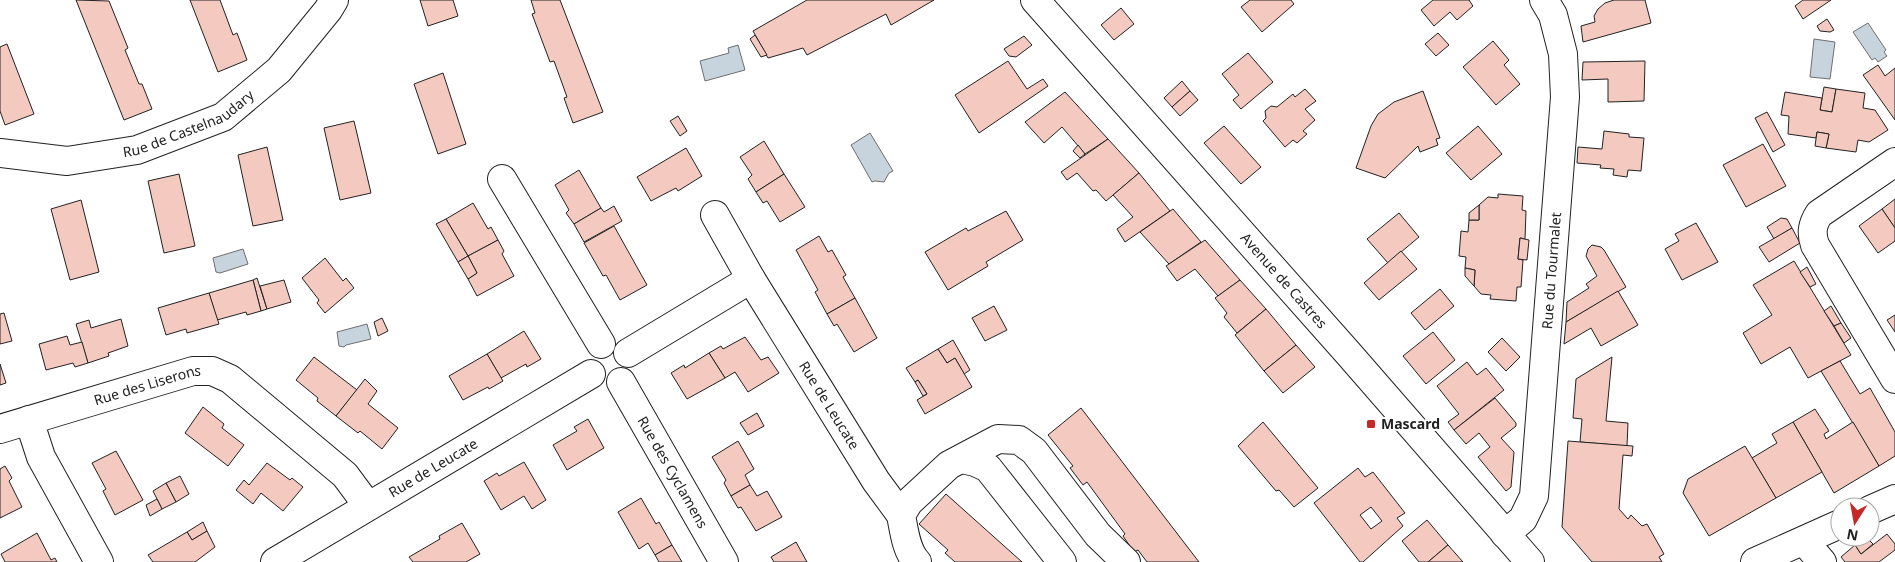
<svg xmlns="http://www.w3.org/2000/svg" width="1895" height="562" font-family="'Noto Sans',sans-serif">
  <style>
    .water { fill: #c7d3dd; stroke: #6f6f6f }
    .building { fill: #f3c9c0; stroke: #222; fill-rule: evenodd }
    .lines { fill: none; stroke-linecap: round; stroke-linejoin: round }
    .minor-casing { stroke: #222; stroke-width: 30 }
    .major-casing { stroke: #222; stroke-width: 30 }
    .minor { stroke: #fff; stroke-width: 28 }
    .major { stroke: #fff; stroke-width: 28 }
    .poi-dot { fill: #c62828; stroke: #fff; stroke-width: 2 }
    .labels { text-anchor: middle; stroke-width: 4; stroke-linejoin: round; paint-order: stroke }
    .street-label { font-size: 14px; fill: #222; stroke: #fff }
    .poi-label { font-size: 14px; font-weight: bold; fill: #222; stroke: #fff; text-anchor: start }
  </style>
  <rect width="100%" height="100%" fill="#fff"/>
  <g class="water">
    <path d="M 1868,23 L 1886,50 L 1884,52 L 1887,56 L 1878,62 L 1875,58 L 1872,60 L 1853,32 Z"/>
    <path d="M 1814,39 L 1835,42 L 1830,79 L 1810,77 Z"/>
    <path d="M 738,45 L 745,70 L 705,81 L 700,61 L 729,53 L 728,48 Z"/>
    <path d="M 870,133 L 893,171 L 889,173 L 884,182 L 875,181 L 872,182 L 851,145 Z"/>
    <path d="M 243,249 L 248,264 L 220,273 L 216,272 L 213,258 Z"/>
    <path d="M 367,324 L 371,339 L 346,345 L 344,347 L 339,346 L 337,332 Z"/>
  </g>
  <g class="building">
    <path d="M 76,0 L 109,1 L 128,48 L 125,50 L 139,84 L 142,84 L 152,109 L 124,120 Z"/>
    <path d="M 190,0 L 220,0 L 233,35 L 237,33 L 247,60 L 218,72 Z"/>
    <path d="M 420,0 L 453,0 L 458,16 L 428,26 Z"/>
    <path d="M 531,0 L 560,0 L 603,112 L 573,123 L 564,98 L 567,97 L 554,61 L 550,62 L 532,14 L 535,13 Z"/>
    <path d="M 807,0 L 934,0 L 891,25 L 886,14 L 807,55 L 803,48 L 768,58 L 753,31 Z"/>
    <path d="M 1250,0 L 1291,0 L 1294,4 L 1262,32 L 1241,7 Z"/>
    <path d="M 1433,0 L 1469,0 L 1473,6 L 1457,20 L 1450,12 L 1434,26 L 1421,10 Z"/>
    <path d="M 1614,0 L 1645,0 L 1651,23 L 1583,42 L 1581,26 L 1595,22 L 1594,16 L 1598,9 L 1605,3 Z"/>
    <path d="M 1803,0 L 1831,0 L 1803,19 L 1795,6 Z"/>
    <path d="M 1121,8 L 1134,24 L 1114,40 L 1101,25 Z"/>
    <path d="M 1827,19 L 1834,30 L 1830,32 L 1820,31 L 1817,26 Z"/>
    <path d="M 1438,33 L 1449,45 L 1436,56 L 1425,44 Z"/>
    <path d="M 755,35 L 767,55 L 761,57 L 750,39 Z"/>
    <path d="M 1024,36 L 1032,45 L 1016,57 L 1009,56 L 1004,49 Z"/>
    <path d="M 1493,41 L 1509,60 L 1504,65 L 1520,84 L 1496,105 L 1463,67 Z"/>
    <path d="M 7,44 L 34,114 L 5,125 L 0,111 L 0,47 Z"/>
    <path d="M 1248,53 L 1273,82 L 1241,109 L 1233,100 L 1239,95 L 1222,74 Z"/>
    <path d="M 1008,61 L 1027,89 L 1043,79 L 1048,86 L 979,133 L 955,95 Z"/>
    <path d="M 1645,61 L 1644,101 L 1608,102 L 1608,79 L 1582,80 L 1583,62 Z"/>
    <path d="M 1878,65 L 1885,76 L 1895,68 L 1895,120 L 1863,75 Z"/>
    <path d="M 443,73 L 466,144 L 438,154 L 414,84 Z"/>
    <path d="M 1182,81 L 1190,91 L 1172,107 L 1164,98 Z"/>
    <path d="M 1824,87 L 1836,89 L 1832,112 L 1820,110 Z"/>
    <path d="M 1305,89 L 1316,101 L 1305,109 L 1315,120 L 1303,131 L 1307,134 L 1297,143 L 1293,140 L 1285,147 L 1263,121 L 1266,118 L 1265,111 L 1271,106 L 1277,107 L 1293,94 L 1295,97 Z"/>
    <path d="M 1836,89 L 1865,93 L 1863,108 L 1875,110 L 1888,130 L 1869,142 L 1858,140 L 1856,152 L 1826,148 L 1829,134 L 1817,132 L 1816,138 L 1788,134 L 1789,116 L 1781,115 L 1785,92 L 1822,98 L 1820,110 L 1832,112 Z"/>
    <path d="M 1190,91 L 1198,100 L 1180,116 L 1172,107 Z"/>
    <path d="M 1423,91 L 1440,138 L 1436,139 L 1438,145 L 1420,152 L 1418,146 L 1385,178 L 1356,168 L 1371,126 L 1378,114 L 1394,102 Z"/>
    <path d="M 1065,92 L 1108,139 L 1085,154 L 1062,127 L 1044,143 L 1025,122 Z"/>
    <path d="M 1767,112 L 1785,145 L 1773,152 L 1755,118 Z"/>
    <path d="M 678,116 L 687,131 L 680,136 L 670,121 Z"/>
    <path d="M 354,121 L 371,193 L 340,200 L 324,128 Z"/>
    <path d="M 1224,126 L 1261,167 L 1241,184 L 1204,143 Z"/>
    <path d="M 1478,126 L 1502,154 L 1471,180 L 1446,153 Z"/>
    <path d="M 1604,131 L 1629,134 L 1629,137 L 1644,138 L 1641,171 L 1628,170 L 1627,177 L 1613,175 L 1614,169 L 1600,168 L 1601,165 L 1577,163 L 1578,147 L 1602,149 Z"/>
    <path d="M 1817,132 L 1829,134 L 1826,148 L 1815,146 Z"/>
    <path d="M 1108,139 L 1139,173 L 1106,201 L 1096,190 L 1093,191 L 1077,173 L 1067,180 L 1061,172 Z"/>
    <path d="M 764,141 L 784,174 L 756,192 L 748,179 L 752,175 L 740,157 Z"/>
    <path d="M 1763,144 L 1786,186 L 1746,207 L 1723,165 Z"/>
    <path d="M 1078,145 L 1085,154 L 1080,158 L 1073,151 Z"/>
    <path d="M 267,147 L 283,220 L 253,226 L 238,155 Z"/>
    <path d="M 686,148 L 702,176 L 678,191 L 676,188 L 651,201 L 637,177 Z"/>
    <path d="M 579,170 L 601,208 L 574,224 L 566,213 L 569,210 L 555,185 Z"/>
    <path d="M 1139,173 L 1170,211 L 1125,242 L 1117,229 L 1133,217 L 1113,195 Z"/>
    <path d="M 179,174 L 195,246 L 164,253 L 148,181 Z"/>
    <path d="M 784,174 L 805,207 L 780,222 L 767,201 L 763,203 L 756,192 Z"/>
    <path d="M 1498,194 L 1523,196 L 1522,210 L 1526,211 L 1525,239 L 1520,238 L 1518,259 L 1523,260 L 1521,287 L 1517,287 L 1516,301 L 1490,299 L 1491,295 L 1481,294 L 1474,286 L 1475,270 L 1465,268 L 1466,257 L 1459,256 L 1461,231 L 1468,232 L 1469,220 L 1479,220 L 1479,205 L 1488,197 L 1498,198 Z"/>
    <path d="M 1895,199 L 1895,228 L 1882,209 Z"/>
    <path d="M 81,200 L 99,272 L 70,280 L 51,209 Z"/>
    <path d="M 473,203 L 488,229 L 491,227 L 498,240 L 468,256 L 446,219 Z"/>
    <path d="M 1479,205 L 1479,220 L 1469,220 L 1469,213 Z"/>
    <path d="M 614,206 L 622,221 L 584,242 L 574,224 L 601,208 L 604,212 Z"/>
    <path d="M 1173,209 L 1201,242 L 1169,264 L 1140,232 Z"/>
    <path d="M 1882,209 L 1895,228 L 1895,241 L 1878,253 L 1859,226 Z"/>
    <path d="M 1006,211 L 1023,240 L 986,262 L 988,266 L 948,290 L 925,252 L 966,228 L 968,231 Z"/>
    <path d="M 1399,213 L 1419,237 L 1388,263 L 1367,239 Z"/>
    <path d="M 1781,218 L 1787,219 L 1792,228 L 1774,239 L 1767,227 Z"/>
    <path d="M 446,219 L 468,256 L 458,262 L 436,224 Z"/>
    <path d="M 1696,223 L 1718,262 L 1682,280 L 1665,249 L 1679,241 L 1675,234 Z"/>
    <path d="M 614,226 L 647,285 L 620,300 L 606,275 L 603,276 L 584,243 Z"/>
    <path d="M 1792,228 L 1800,243 L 1769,262 L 1759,247 Z"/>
    <path d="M 819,236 L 828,252 L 832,250 L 846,275 L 843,277 L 855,298 L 827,314 L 815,292 L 818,290 L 796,250 Z"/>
    <path d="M 1520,238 L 1529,240 L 1527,260 L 1518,259 Z"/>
    <path d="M 498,240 L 504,251 L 502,254 L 514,276 L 477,296 L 468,279 L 477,273 L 468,256 Z"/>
    <path d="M 1205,240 L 1240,280 L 1218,296 L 1195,269 L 1177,281 L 1166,266 Z"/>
    <path d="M 1592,245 L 1601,247 L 1604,250 L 1626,287 L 1566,322 L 1567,302 L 1589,288 L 1586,284 L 1597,276 L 1586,256 L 1588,249 Z"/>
    <path d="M 1401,251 L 1417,269 L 1379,300 L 1364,283 Z"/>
    <path d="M 468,256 L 477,273 L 468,279 L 458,262 Z"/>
    <path d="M 325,258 L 343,281 L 346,278 L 354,288 L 325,313 L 317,303 L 319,300 L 302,278 Z"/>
    <path d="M 1794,261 L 1851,355 L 1808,378 L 1790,347 L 1761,364 L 1743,333 L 1772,315 L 1753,285 Z"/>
    <path d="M 1807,267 L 1816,284 L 1810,287 L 1800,272 Z"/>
    <path d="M 1465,268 L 1475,270 L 1474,286 L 1465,276 Z"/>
    <path d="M 257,278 L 267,309 L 261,311 L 253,280 Z"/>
    <path d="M 253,280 L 261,311 L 247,315 L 246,312 L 217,320 L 209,293 Z"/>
    <path d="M 284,280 L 291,302 L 267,309 L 260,286 Z"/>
    <path d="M 1240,280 L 1266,309 L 1237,333 L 1224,317 L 1227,313 L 1215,298 Z"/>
    <path d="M 1440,289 L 1454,306 L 1425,330 L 1411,313 Z"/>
    <path d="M 1618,291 L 1638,325 L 1601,346 L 1591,328 L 1564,344 L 1566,322 Z"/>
    <path d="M 209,293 L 219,324 L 187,333 L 186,329 L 166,335 L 158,308 Z"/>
    <path d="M 855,298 L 877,338 L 854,352 L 837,324 L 834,326 L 827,314 Z"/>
    <path d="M 994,306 L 1007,330 L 985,341 L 972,318 Z"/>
    <path d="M 1831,306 L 1841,323 L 1834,326 L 1824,311 Z"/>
    <path d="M 1266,309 L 1296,345 L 1264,371 L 1235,335 Z"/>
    <path d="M 4,313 L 12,341 L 0,344 L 0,314 Z"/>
    <path d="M 1895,315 L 1895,332 L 1887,320 Z"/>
    <path d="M 382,318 L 388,331 L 378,336 L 374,322 Z"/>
    <path d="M 121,319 L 128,346 L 108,353 L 109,356 L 88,363 L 76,324 L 89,320 L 91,328 Z"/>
    <path d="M 1841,323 L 1851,338 L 1844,343 L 1834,326 Z"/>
    <path d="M 524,331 L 541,359 L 527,367 L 526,364 L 501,378 L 487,354 Z"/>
    <path d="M 1433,332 L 1455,360 L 1426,384 L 1403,356 Z"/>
    <path d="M 67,336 L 70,345 L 82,342 L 88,363 L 75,367 L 73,363 L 46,370 L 39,344 Z"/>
    <path d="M 745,337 L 761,360 L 768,357 L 779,373 L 748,392 L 735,372 L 725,378 L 709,353 L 721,346 L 723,349 Z"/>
    <path d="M 1502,338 L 1520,357 L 1506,371 L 1488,352 Z"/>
    <path d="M 953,340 L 970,370 L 964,374 L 955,358 L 947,363 L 938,349 Z"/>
    <path d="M 1296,345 L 1315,367 L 1283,393 L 1264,371 Z"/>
    <path d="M 938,349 L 947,363 L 955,358 L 972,387 L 925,414 L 917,400 L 927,394 L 918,380 L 915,382 L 906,368 Z"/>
    <path d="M 709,353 L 725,378 L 687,399 L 671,373 L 684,365 L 685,368 Z"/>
    <path d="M 487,354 L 503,381 L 489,389 L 488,387 L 463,400 L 449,376 Z"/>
    <path d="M 314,357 L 357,390 L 336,416 L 317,401 L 318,398 L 296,380 Z"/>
    <path d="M 1612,357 L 1606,421 L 1628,423 L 1627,446 L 1580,442 L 1582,419 L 1573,418 L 1576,379 Z"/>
    <path d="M 1840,361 L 1860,394 L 1870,388 L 1895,432 L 1895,456 L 1879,466 L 1821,371 Z"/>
    <path d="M 1467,362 L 1477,375 L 1486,368 L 1504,390 L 1454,430 L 1448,422 L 1459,414 L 1437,386 Z"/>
    <path d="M 0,364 L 6,383 L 0,385 Z"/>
    <path d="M 365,379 L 377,391 L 368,404 L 398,428 L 382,449 L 360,431 L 358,433 L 336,416 Z"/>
    <path d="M 918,380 L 927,394 L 923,396 L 915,382 Z"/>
    <path d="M 1495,398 L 1516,423 L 1516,426 L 1501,438 L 1514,452 L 1511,487 L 1506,491 L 1478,457 L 1490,447 L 1479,433 L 1466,444 L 1454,430 Z"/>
    <path d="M 203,407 L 224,424 L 222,428 L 244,445 L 228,466 L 185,433 Z"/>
    <path d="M 1081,408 L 1199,562 L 1147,562 L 1138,550 L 1134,552 L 1123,536 L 1125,534 L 1087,482 L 1083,485 L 1070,468 L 1073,466 L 1048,435 Z"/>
    <path d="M 1815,409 L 1829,431 L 1824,434 L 1826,439 L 1853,422 L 1879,466 L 1834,493 L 1793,422 Z"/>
    <path d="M 757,413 L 764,426 L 748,435 L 740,423 Z"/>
    <path d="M 588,419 L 604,448 L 567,470 L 553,445 L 577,431 L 574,427 Z"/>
    <path d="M 1263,422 L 1318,488 L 1294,507 L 1279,490 L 1276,491 L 1238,446 Z"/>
    <path d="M 1793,422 L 1822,472 L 1776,498 L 1752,458 L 1777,443 L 1772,434 Z"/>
    <path d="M 738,441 L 754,469 L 745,475 L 750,485 L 731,496 L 724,483 L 726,480 L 712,457 Z"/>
    <path d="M 1568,441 L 1633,446 L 1632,456 L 1623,455 L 1619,509 L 1628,519 L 1631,515 L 1642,526 L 1647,524 L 1664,554 L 1659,557 L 1662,562 L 1592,562 L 1562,527 Z"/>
    <path d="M 1745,446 L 1776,498 L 1709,536 L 1683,493 L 1688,479 Z"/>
    <path d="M 116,451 L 143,500 L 115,515 L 103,491 L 106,489 L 92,463 Z"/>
    <path d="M 524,462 L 546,500 L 532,509 L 524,496 L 501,510 L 484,481 L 497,473 L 499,476 Z"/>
    <path d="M 267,463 L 290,480 L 292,478 L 303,487 L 283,511 L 261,493 L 253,504 L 236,490 L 244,480 L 249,485 Z"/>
    <path d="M 5,466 L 12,478 L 9,481 L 22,507 L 0,518 L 0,469 Z"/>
    <path d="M 1358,468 L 1365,477 L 1373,472 L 1405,513 L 1397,518 L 1403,526 L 1363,562 L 1360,562 L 1314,503 ZM 1371,507 L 1382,521 L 1371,529 L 1360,515 Z"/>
    <path d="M 180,476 L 189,494 L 176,502 L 166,483 Z"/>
    <path d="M 166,483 L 176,502 L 162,509 L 153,491 Z"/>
    <path d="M 750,485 L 757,496 L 767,491 L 782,517 L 756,531 L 741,507 L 738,508 L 731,496 Z"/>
    <path d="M 946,494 L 1022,562 L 955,562 L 945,553 L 948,550 L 919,524 Z"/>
    <path d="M 641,498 L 656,524 L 659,522 L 672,545 L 655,555 L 648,543 L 639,549 L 618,512 Z"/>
    <path d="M 157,499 L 162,509 L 150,516 L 146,505 Z"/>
    <path d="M 1427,520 L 1448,545 L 1428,562 L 1419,562 L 1402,541 Z"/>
    <path d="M 203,522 L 207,531 L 192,540 L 187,532 Z"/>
    <path d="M 462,523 L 480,554 L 466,562 L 413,562 L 409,557 L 440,539 L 439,536 Z"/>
    <path d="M 207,531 L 215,547 L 195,562 L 153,562 L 148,555 L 187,532 L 192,540 Z"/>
    <path d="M 37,533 L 51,560 L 55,558 L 57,562 L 5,562 L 1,554 Z"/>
    <path d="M 1887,534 L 1895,544 L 1895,550 L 1879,562 L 1845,562 L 1841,557 L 1855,545 L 1861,554 Z"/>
    <path d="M 1866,537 L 1873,544 L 1861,554 L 1855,545 Z"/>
    <path d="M 796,542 L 807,562 L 774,562 L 771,557 Z"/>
    <path d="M 672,545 L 682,562 L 659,562 L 655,555 Z"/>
    <path d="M 1448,545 L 1463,562 L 1428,562 Z"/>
  </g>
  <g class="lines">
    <g class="minor-casing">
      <g id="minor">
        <path id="s1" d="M 0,153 L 67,161 L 137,150 L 223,117 L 279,70 L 328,10 L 334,0"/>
        <path d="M 1895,162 L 1819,214 C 1812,225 1811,233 1815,245 L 1895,379"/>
        <path d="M 502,179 L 601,344"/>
        <path id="s2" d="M 715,215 L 751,279 L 876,481 L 901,515"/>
        <path d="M 628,353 L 751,279"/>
        <path id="s3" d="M 621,382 L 724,562"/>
        <path d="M 29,420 L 41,457 L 99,562"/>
        <path id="s4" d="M 0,429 L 193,371 L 212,371 L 230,379 L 345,475 L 368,506"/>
        <path d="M 962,459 L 975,462 L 988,468 L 1062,562"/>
        <path d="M 1870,510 L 1895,499"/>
        <path id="s5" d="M 1505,534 L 1523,519 L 1534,496 L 1565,97 L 1563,54 L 1553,15 L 1544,0"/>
        <path d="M 1804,541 L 1822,562"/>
        <path id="s6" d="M 275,562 L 591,374"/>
        <path d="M 917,562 C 906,551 904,530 901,515 L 909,502 L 949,465 L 998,439 L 1019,440 L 1034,451 L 1098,535 L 1126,562"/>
        <path d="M 1755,562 L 1840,524"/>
      </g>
    </g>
    <g class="major-casing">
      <g id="major">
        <path id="s7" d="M 1035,0 L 1348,353 L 1530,562"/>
      </g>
    </g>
    <use href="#minor" class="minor"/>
    <use href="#major" class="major"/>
  </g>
  <rect class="poi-dot" x="1366" y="419" width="10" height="10" rx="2.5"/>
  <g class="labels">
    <g class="street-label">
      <text dy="5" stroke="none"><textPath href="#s1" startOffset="196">Rue de Castelnaudary</textPath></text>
      <text dy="5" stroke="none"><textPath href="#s5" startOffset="275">Rue du Tourmalet</textPath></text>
      <text dy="5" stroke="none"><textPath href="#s7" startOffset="375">Avenue de Castres</textPath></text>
      <text dy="5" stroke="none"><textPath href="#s4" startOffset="154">Rue des Liserons</textPath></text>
      <text dy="5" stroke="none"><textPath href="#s2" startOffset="222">Rue de Leucate</textPath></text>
      <text dy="5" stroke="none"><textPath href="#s6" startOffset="184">Rue de Leucate</textPath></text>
      <text dy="5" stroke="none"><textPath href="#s3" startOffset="104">Rue des Cyclamens</textPath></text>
    </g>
    <g class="poi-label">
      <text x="1381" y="429">Mascard</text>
    </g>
  </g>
  <g transform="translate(1855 522) rotate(191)"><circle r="24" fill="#ffffff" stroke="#a7a7a7"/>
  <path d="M0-4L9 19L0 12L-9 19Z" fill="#c62828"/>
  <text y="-8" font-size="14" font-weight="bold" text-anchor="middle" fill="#222222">N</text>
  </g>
</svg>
